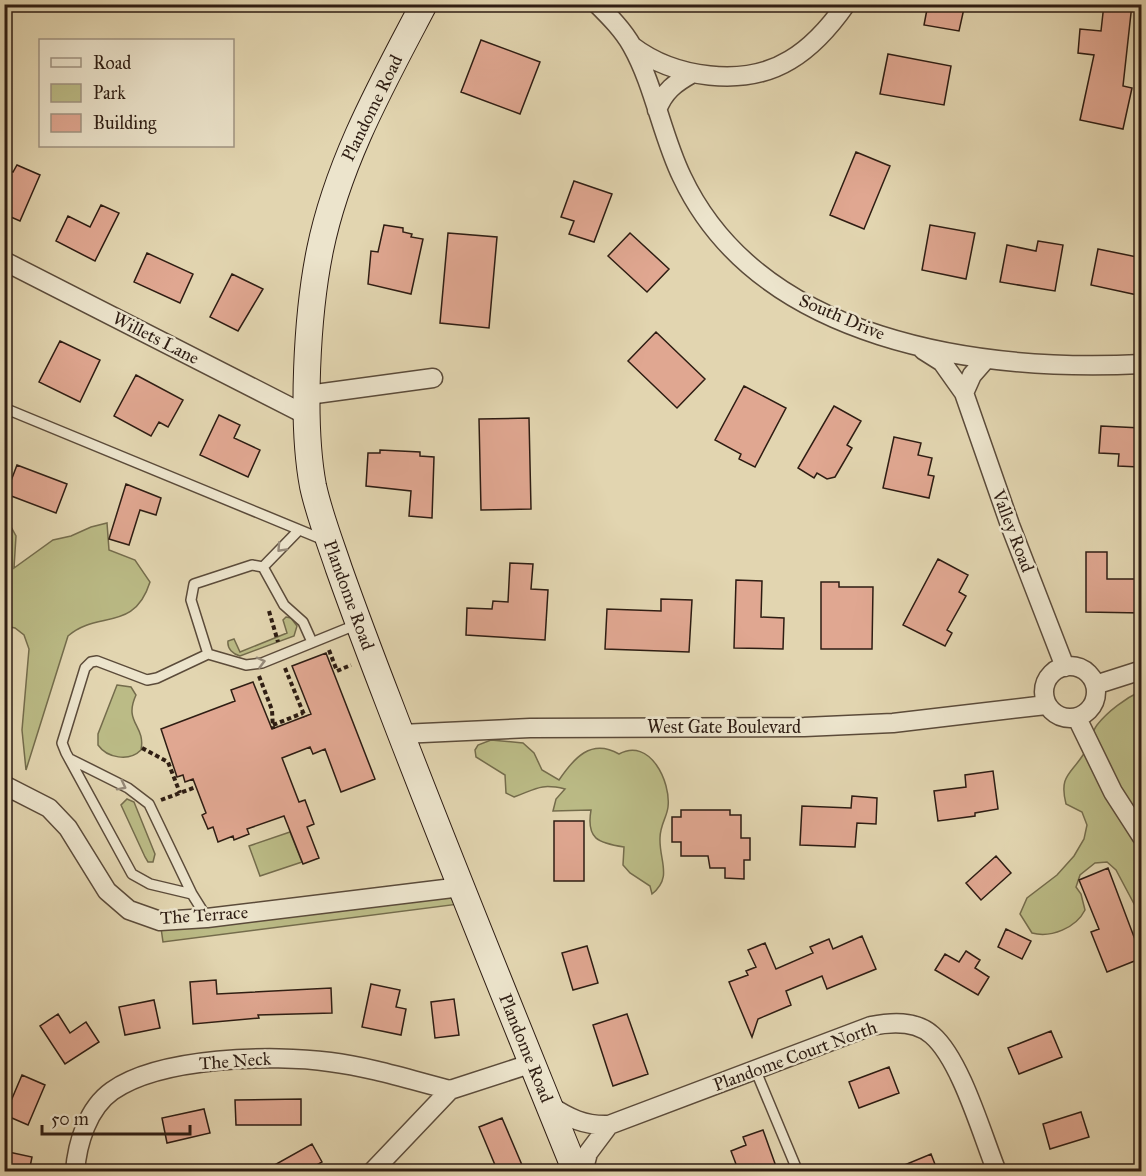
<svg xmlns="http://www.w3.org/2000/svg" width="1146" height="1176" viewBox="0 0 1146 1176" font-family="'IM FELL Great Primer',serif">
  <rect width="100%" height="100%" fill="#e2d5b0"/>
  <filter id="stains"><feTurbulence type="fractalNoise" baseFrequency=".00333" numOctaves="4"/><feColorMatrix values="0 0 0 0 .2 0 0 0 0 .09 0 0 0 0 .02 0 0 0 .5 -.17"/></filter>
  <radialGradient id="worn" r=".72"><stop offset=".6" stop-color="#630" stop-opacity="0"/><stop offset="1" stop-color="#630" stop-opacity=".3"/></radialGradient>
  <path fill="#bbbb86" stroke="#746c4c" stroke-width="1.5" d="M5 516 16 536 14 568 53 540 71 536 91 527 107 523 109 550 135 560 150 582C134 633 97 610 68 636L26 770 22 730 29 649 24 635 15 628 5 626Z
    M286 617 291 618 297 626 294 636 240 656C233 654 227 649 228 641L234 639 240 652 287 633 283 620Z
    M117 685 131 687 136 695C123 723 146 725 141 750 129 762 107 758 98 745V734Z
    M1141 691V917L1116 870 1107 862 1095 863 1080 875 1076 887 1081 894 1085 910C1076 928 1051 938 1032 933L1020 914 1027 898 1057 875 1074 856 1084 839 1087 825 1082 812 1066 804C1059 776 1070 775 1083 755 1089 746 1091 733 1097 725 1108 711 1126 698 1141 691Z
    M491 740 523 743 534 753 542 770 559 780C574 758 591 738 619 754 650 737 671 782 668 807 667 817 660 825 660 838 659 861 673 877 652 894L650 886 630 873 623 865 624 847C598 843 586 839 591 810L553 811 556 799 565 789C540 783 536 789 514 797L506 793 505 775 476 757 475 750 478 745Z
    M127 799 134 802 155 854 153 862H148L145 857 121 805Z
    M290 832 302 862 260 876 249 846Z
    M461 887 467 903 163 942 160 921Z"/>
  <path fill="#e0a791" stroke="#2e1d13" stroke-width="1.5" d="M928 4H965L959 31 924 25Z
    M1104 4H1132L1123 86 1132 88 1123 129 1080 120 1094 55 1078 53 1080 29 1101 31Z
    M481 40 540 62 520 114 461 92Z
    M888 54 951 66 944 105 880 94Z
    M856 152 890 166 864 229 830 215Z
    M17 165 40 175 20 221 4 214V168L13 172Z
    M574 181 612 194 594 242 569 234 574 221 561 217Z
    M101 205 119 213 95 261 56 241 68 216 90 227Z
    M384 225 403 228V232L412 234 411 237 423 239 411 294 368 284 371 251 378 252Z
    M930 225 975 233 966 279 922 270Z
    M448 233 497 237 489 328 440 323Z
    M630 233 669 269 647 292 608 256Z
    M1038 241 1063 245 1055 291 1000 282 1007 245 1036 251Z
    M1098 249 1142 258V296L1091 285Z
    M147 253 193 274 180 303 134 282Z
    M232 274 263 289 238 331 210 317Z
    M656 332 705 379 677 408 628 361Z
    M60 341 100 360 80 402 39 382Z
    M136 375 183 400 168 427 159 422 151 436 114 416Z
    M744 386 786 408 755 467 739 459 741 454 715 440Z
    M834 406 861 421 847 445 852 448 835 477 827 479 817 473 814 478 798 468Z
    M219 415 240 425 234 438 260 450 248 477 200 455Z
    M529 418 531 509 481 510 479 419Z
    M1101 426 1141 428 1139 467 1118 466 1119 454 1099 453Z
    M894 437 921 443 918 455 932 458 928 475 934 476 929 498 883 488Z
    M380 450 420 452V456L434 457 432 518 409 516 411 491 366 486 368 453H380Z
    M17 465 67 484 56 513 6 494Z
    M126 484 161 498 156 515 140 510 129 545 109 539Z
    M1086 552H1107V579H1142V613L1086 612Z
    M938 559 968 575 959 592 966 596 947 630 952 633 945 646 903 625Z
    M510 563 533 564 531 589 548 590 545 640 466 635 467 608 492 609 493 601 508 602Z
    M736 580 762 581 761 617 784 618 783 649 734 648Z
    M821 582H839V587H873L872 649H821Z
    M661 599 692 600 689 652 605 649 607 609 661 611Z
    M326 653 375 779 341 792 325 749 313 754 310 747 282 758 299 802 305 800 314 824 307 827 319 858 303 864 284 816 247 829 249 834 234 840 233 836 218 842 213 827 208 829 202 815 206 813 193 779 185 782 183 775 177 777 161 729 235 701 231 690 253 682 272 729 311 714 292 666Z
    M993 771 998 809 975 813V816L938 821 934 791 966 787 965 775Z
    M852 796 877 798 876 824 857 823 855 847 800 845 802 806 851 808Z
    M681 810H730V815H741V838H750V860H744V879L725 878V868H710L708 856H681V842H672V817H681Z
    M554 821H584V881H554Z
    M996 856 1011 873 981 900 966 883Z
    M1108 868 1142 958 1107 972 1091 932 1099 929 1079 880Z
    M1006 929 1031 941 1022 959 998 947Z
    M862 936 876 969 827 989 822 976 786 991 791 1005 758 1019 752 1037 729 982 748 975 746 971 756 967 748 950 765 943 776 969 813 953 810 947 829 939 833 949Z
    M587 946 598 983 573 990 562 953Z
    M966 951 980 960 975 968 989 977 978 995 935 970 945 954 959 962Z
    M216 980 217 994 331 988 332 1013 258 1015 259 1018 193 1024 190 982Z
    M371 984 400 990 396 1007 406 1009 401 1035 362 1027Z
    M454 999 459 1035 435 1038 431 1002Z
    M154 1000 160 1028 125 1035 119 1007Z
    M58 1014 70 1033 86 1022 99 1042 65 1064 40 1026Z
    M627 1014 648 1074 613 1086 593 1025Z
    M1051 1031 1062 1057 1019 1074 1008 1048Z
    M889 1067 899 1093 859 1108 849 1082Z
    M22 1075 45 1085 28 1125 5 1115Z
    M301 1099V1125H236L235 1100Z
    M204 1109 210 1133 167 1143 162 1118Z
    M1081 1112 1089 1137 1050 1149 1043 1124Z
    M502 1118 525 1172H498L479 1127Z
    M763 1130 778 1172H739L731 1151 746 1145 743 1137Z
    M312 1144 322 1162 305 1172H262Z
    M4 1151 32 1157 29 1172H4Z
    M931 1154 938 1172H890V1171Z"/>
  <g fill="none" stroke-linecap="round" stroke-linejoin="round">
    <defs>
      <path id="service" d="M4 408 324 540
        M263 567 299 530
        M208 654 246 665 262 663 358 624
        M70 759 128 788 149 804 192 894
        M207 918 192 894 150 884 132 874 66 753 62 743 85 668 91 662 97 661 147 680 157 678 208 654 191 600 194 584 252 565 263 567 284 605 303 622 312 642
        M755 1069 798 1172"/>
      <path id="minor" d="M597 4C610 17 623 30 632 46 654 85 662 136 682 177 760 342 979 372 1142 364
        M632 46C674 78 744 88 790 60 812 47 832 24 846 4
        M657 110C664 91 675 83 693 73
        M4 261 308 416
        M923 350 942 362 964 393 1010 525 1065 667
        M964 393 972 375 986 359
        M308 395 433 378
        M1044 692a26 26 0 1 1 52 0a26 26 0 1 1-52 0Z
        M1095 685 1142 670
        M1077 718 1113 792 1142 837
        M401 734 530 728 804 727 893 723 1046 705
        M4 785 49 808 68 828 107 891 129 910 160 921 207 918 461 887
        M549 1105C568 1118 585 1126 609 1125
        M75 1172C77 1143 88 1108 112 1091 160 1057 273 1054 330 1062 370 1067 411 1080 450 1090
        M372 1172 450 1090 533 1063
        M583 1172 588 1153 609 1125 871 1026C891 1022 915 1020 932 1035 961 1060 982 1135 997 1172"/>
      <path id="secondary" d="M424 4C382 84 338 162 320 250 307 314 301 422 313 486 319 514 330 542 339 569 355 614 372 659 389 703 449 860 513 1016 576 1172"/>
    </defs>
    <use href="#service" stroke="#5b4b3a" stroke-width="12"/>
    <use href="#minor" stroke="#5b4b3a" stroke-width="21"/>
    <use href="#secondary" stroke="#2e1d13" stroke-width="28"/>
    <path stroke="#2e1d13" stroke-width="4" stroke-dasharray="4.5 3" stroke-linecap="butt" d="M269 611 278 642
      M329 650 337 671 351 665
      M285 668 305 717
      M259 676 272 710 273 729
      M273 725 303 713
      M142 748 168 762 180 793
      M161 800 196 787"/>
    <use href="#service" stroke="#ece4cc" stroke-width="9"/>
    <use href="#minor" stroke="#ece4cc" stroke-width="18"/>
    <use href="#secondary" stroke="#ece4cc" stroke-width="26"/>
  </g>
  <defs><path id="oneway-chevron" d="M-2-3.5L2.5 0L-2 3.5" fill="none" stroke-width="1.6" stroke-linecap="round" stroke-linejoin="round" transform="scale(1.5)"/></defs>
  <g stroke="#968a79">
    <use href="#oneway-chevron" transform="translate(281 548) rotate(133)"/>
    <use href="#oneway-chevron" transform="translate(261 662) rotate(-15)"/>
    <use href="#oneway-chevron" transform="translate(122 786) rotate(27)"/>
  </g>
  <g text-anchor="middle" dominant-baseline="central" stroke-width="5" stroke-linejoin="round" paint-order="stroke">
    <g font-size="18" fill="#2e1d13" stroke="#ece4cc">
      <text transform="translate(372 108) rotate(-64)">Plandome Road</text>
      <text transform="translate(842 317) rotate(23)">South Drive</text>
      <text transform="translate(156 338) rotate(27)">Willets Lane</text>
      <text transform="translate(1013 531) rotate(69)">Valley Road</text>
      <text transform="translate(349 595) rotate(70)">Plandome Road</text>
      <text x="724" y="727">West Gate Boulevard</text>
      <text transform="translate(204 915) rotate(-4)">The Terrace</text>
      <text transform="translate(526 1048) rotate(68)">Plandome Road</text>
      <text transform="translate(795 1056) rotate(-20)">Plandome Court North</text>
      <text transform="translate(235 1061) rotate(-4)">The Neck</text>
    </g>
  </g>
  <rect width="1146" height="1176" fill="none" stroke="#e2d5b0" stroke-width="24"/>
  <rect x="6" y="6" width="1134" height="1164" fill="none" stroke="#2e1d13" stroke-width="3"/>
  <rect x="12" y="12" width="1122" height="1152" fill="none" stroke="#2e1d13" stroke-width="1.5"/>
  <rect x="39" y="39" width="195" height="108" fill="#ece4cc" stroke="#a09482" stroke-width="1.5"/>
  <rect x="51" y="58" width="30" height="9" fill="#ece4cc" stroke="#a09482" stroke-width="1.5"/>
  <text x="93" y="69" font-size="18" fill="#2e1d13">Road</text>
  <rect x="51" y="84" width="30" height="18" fill="#bbbb86" stroke="#a09482" stroke-width="1.5"/>
  <text x="93" y="99" font-size="18" fill="#2e1d13">Park</text>
  <rect x="51" y="114" width="30" height="18" fill="#e0a791" stroke="#a09482" stroke-width="1.5"/>
  <text x="93" y="129" font-size="18" fill="#2e1d13">Building</text>
  <path d="M42 1125v9h148v-9" fill="none" stroke="#2e1d13" stroke-width="3"/>
  <text x="51" y="1125" font-size="18" fill="#2e1d13" stroke="#ece4cc" stroke-width="4.5" paint-order="stroke">50 m</text>
  <rect width="100%" height="100%" filter="url(#stains)"/>
  <rect width="100%" height="100%" fill="url(#worn)"/>
</svg>
